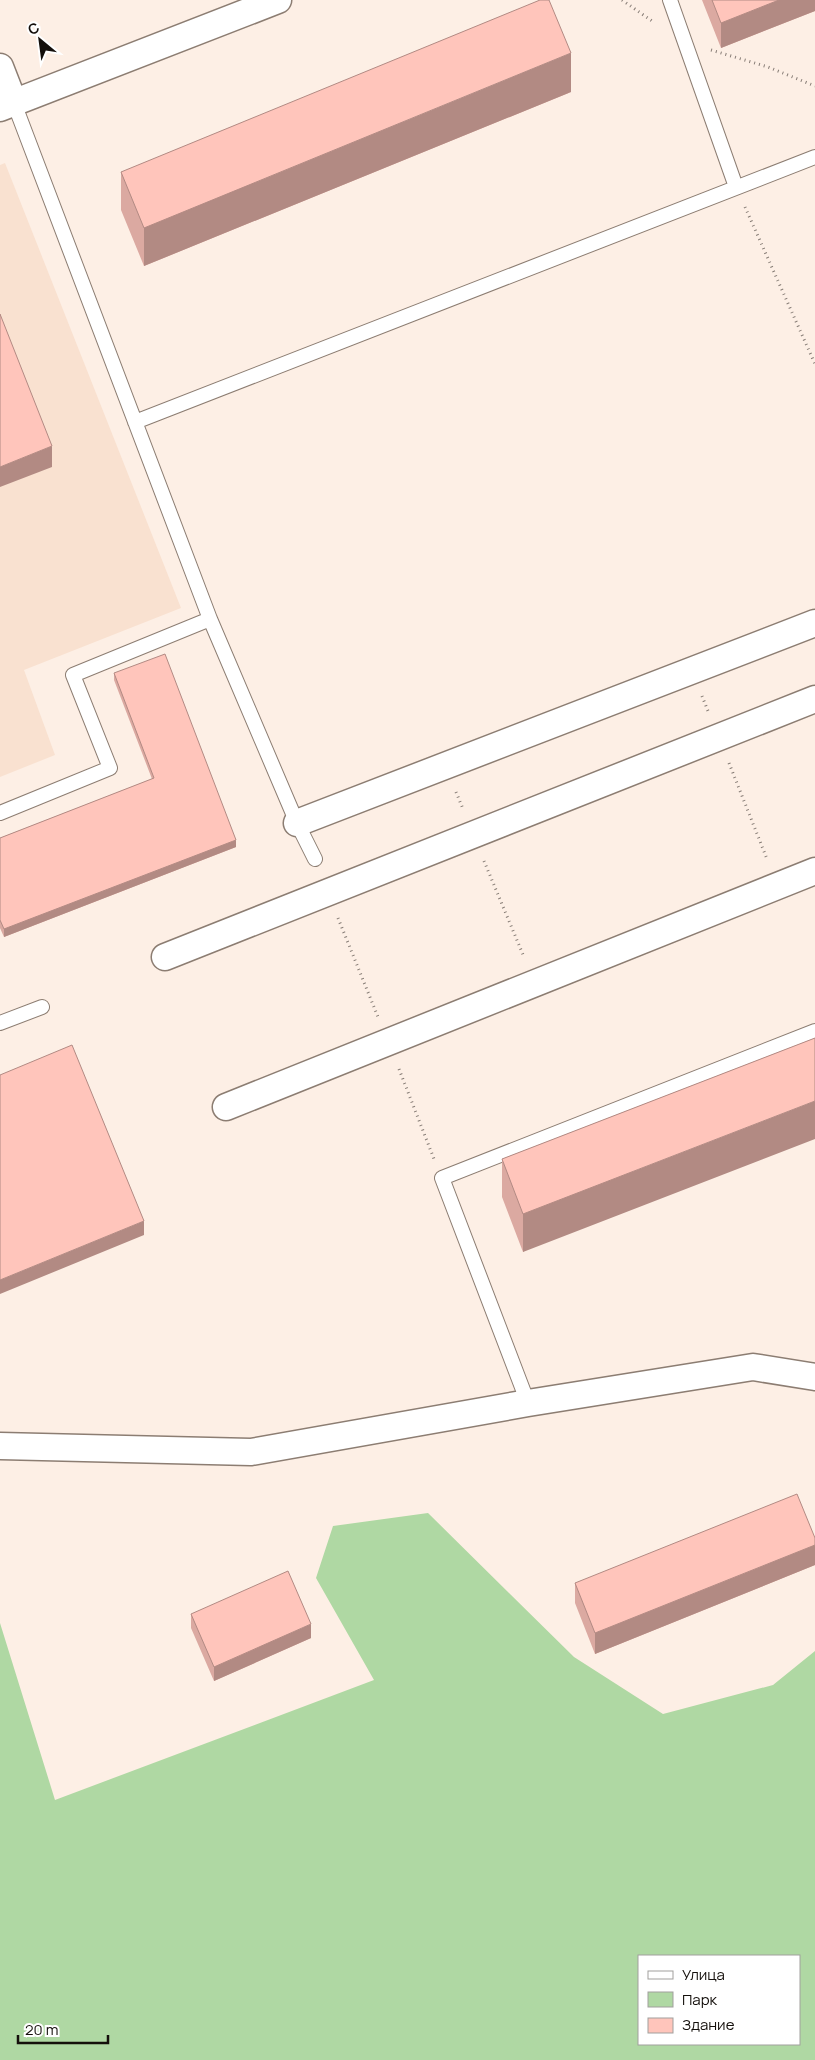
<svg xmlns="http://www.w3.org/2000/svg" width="815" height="2060" viewBox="0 0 815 2060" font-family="Manrope,sans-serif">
  <rect width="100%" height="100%" fill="#fdefe5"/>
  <path fill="#f9e1d0" d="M5 163 181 608 24 670 55 755 0 777V165Z"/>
  <path fill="#afd8a3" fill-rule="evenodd" d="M428 1513 574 1657 663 1714 773 1685 815 1651V2060H0V1623L55 1800 374 1680 316 1578 333 1526ZM639 1956H799V2044H639Z"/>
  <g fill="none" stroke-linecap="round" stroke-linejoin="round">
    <defs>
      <path id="lane" d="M670 0 736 187
        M14 103 210 619 297 823 315 859
        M135 422 815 157
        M0 813 110 768 73 675 210 619
        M0 1023 42 1007
        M528 1403 442 1178 815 1031"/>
      <path id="street" d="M0 67 14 103
        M0 108 278 0
        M297 823 815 623
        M165 957 815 699
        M226 1107 815 871
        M0 1446 251 1452 528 1403 753 1367 815 1377"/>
    </defs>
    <use href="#lane" stroke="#8c7d72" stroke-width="16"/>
    <use href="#street" stroke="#8c7d72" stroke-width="29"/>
    <path stroke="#877d76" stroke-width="3" stroke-dasharray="1 4" stroke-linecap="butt" d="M622 0 652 21
      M711 50 768 67 815 86
      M745 207 815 364
      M702 696 708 711
      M729 763 767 859
      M456 792 463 809
      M484 861 524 957
      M338 918 378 1017
      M399 1069 434 1159"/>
    <use href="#lane" stroke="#fff" stroke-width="14"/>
    <use href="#street" stroke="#fff" stroke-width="26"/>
  </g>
  <path fill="#dba9a1" d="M702 0H815V11L721 48Z
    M571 92 144 266 121 210V172Z
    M114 673 236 847 4 937 0 928V838L152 779 114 680Z
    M815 1038 523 1252 502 1197V1159Z
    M815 1538V1565L595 1654 575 1603V1583Z
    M191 1614 311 1638 214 1681 191 1628Z"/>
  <path fill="#b28a83" d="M779 0H815V11L721 48V23Z
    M571 53V92L144 266V228Z
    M52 446V467L0 487V467Z
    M236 840V847L4 937V929Z
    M815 1101V1139L523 1252V1214Z
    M144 1221V1235L0 1294V1280Z
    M815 1545V1565L595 1654V1633Z
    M311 1624V1638L214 1681V1667Z"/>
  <path fill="#ffc5bb" stroke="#b28a83" d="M540 0H549L571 53 144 228 121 172Z
    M712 0H779L721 23Z
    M0 314 52 446 0 467Z
    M165 654 236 840 4 929 0 920V838L154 778 114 673Z
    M815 1038V1101L523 1214 502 1159Z
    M72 1045 144 1221 0 1280V1075Z
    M797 1494 815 1538V1545L595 1633 575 1583Z
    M288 1571 311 1624 214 1667 191 1614Z"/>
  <rect x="638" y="1955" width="162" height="90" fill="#ffffff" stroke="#a19f9d"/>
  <rect x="648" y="1971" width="25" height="8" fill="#ffffff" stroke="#a19f9d"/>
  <text x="682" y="1980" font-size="15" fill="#140f0b">Улица</text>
  <rect x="648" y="1992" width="25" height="15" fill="#afd8a3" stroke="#a19f9d"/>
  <text x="682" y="2005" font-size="15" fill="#140f0b">Парк</text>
  <rect x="648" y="2018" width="25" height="15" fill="#ffc5bb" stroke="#a19f9d"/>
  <text x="682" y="2030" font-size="15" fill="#140f0b">Здание</text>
  <g transform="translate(40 40) rotate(331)" stroke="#ffffff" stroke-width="4" paint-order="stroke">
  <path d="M0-4L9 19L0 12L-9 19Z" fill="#140f0b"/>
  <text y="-8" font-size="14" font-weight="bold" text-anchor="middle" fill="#140f0b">С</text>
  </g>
  <path d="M18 2035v8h90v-8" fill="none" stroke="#140f0b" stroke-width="2.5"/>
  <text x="25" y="2035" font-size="15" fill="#140f0b" stroke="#ffffff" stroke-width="4" paint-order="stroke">20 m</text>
</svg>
